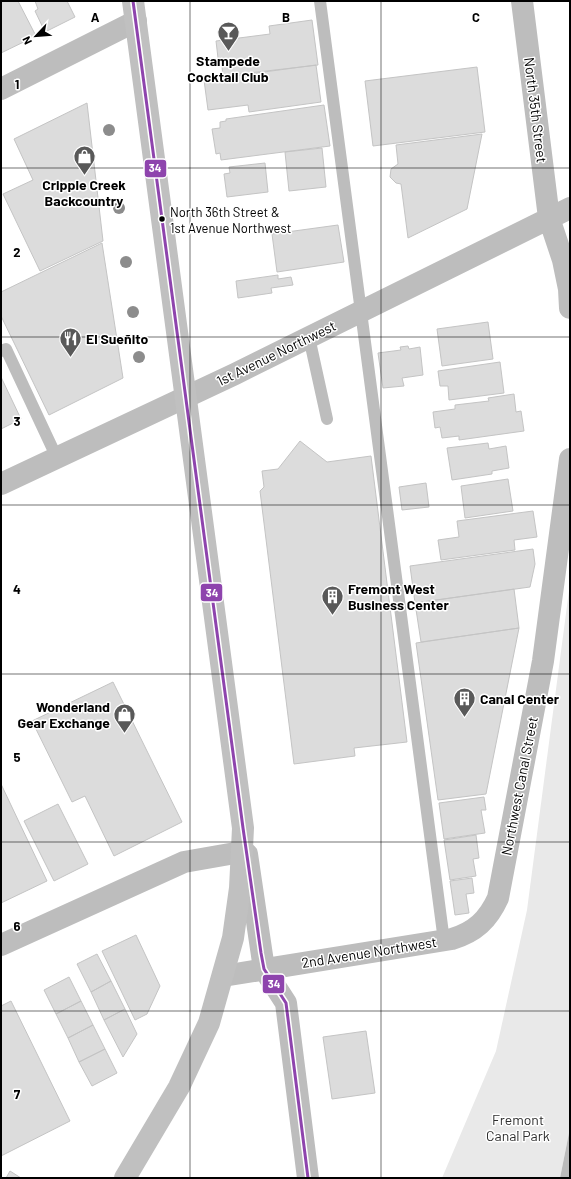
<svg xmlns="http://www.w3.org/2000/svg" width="571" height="1179" viewBox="0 0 571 1179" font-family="Barlow,sans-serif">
  <rect width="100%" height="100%" fill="#fff"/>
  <path fill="#e9e9e9" d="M570 583V1128L560 1178H442L496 1051 527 910Z"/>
  <path fill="#bbb" d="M570 1128V1178H560Z"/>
  <path fill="#dcdcdc" stroke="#c4c4c4" d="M1 1H18L36 36 1 53Z
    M35 1H67L75 17 45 32 35 11 38 9Z
    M312 20 318 65 223 76 221 58H218L216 41 270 34 269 26Z
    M316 65 321 102 249 112 248 105 208 110 204 80Z
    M477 67 485 132 373 146 365 81Z
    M87 103 103 241 40 271 3 194 33 180 14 139Z
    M324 105 330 146 221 160 220 153 216 154 212 129 220 128V122L226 121V119Z
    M482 134 467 209 408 238 401 184 396 183 390 177 391 169 398 164 396 145Z
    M322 148 326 187 289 191 285 152Z
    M265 163 268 192 227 197 224 174 230 173 229 167Z
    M338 225 344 262 277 272 272 234Z
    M102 243 123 378 49 415 1 316V292Z
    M278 275V279L291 277 293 285 271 288 272 293 238 298 236 281Z
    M488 322 493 359 442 366 437 329Z
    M408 346 409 349 420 347 423 375 402 378 404 386 383 388 378 353 401 350 400 347Z
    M500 362 504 393 449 400 448 386H440L438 371Z
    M1 377 21 419 1 429Z
    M514 394 516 412 521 411 524 431 459 440V436L442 438 440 427 435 428 433 412 455 409V405L489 401 488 398Z
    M300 441 327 462 371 456 407 742 354 748 355 756 294 764 260 491 264 487 262 471 278 469Z
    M488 443 489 449 506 446 509 468 492 471V474L452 480 447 448Z
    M508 479 513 511 465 518 461 486Z
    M426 483 429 507 402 510 399 487Z
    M533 511 537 537 514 540 515 550 441 560 438 540 459 537 457 521Z
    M533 549 535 564 530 587 415 603 410 566Z
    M514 589 519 628 421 642 415 603Z
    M519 628 486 794 438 800 416 643Z
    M113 682 182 822 114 856 85 796 72 802 32 721Z
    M1 784 47 881 1 903Z
    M484 797 486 810H481L485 833 444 839 439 803Z
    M58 804 88 864 54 881 24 821Z
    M476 835 479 858 473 859 476 876 450 880 444 840Z
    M472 878 474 893 466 894 469 913 455 915 450 881Z
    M136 935 160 986 147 1014 135 1020 102 951Z
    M97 954 111 981 91 992 77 964Z
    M69 977 81 1001 56 1014 44 990Z
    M111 981 125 1009 104 1020 91 992Z
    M11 1001 70 1121 1 1156V1006Z
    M81 1001 93 1025 68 1038 56 1014Z
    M125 1009 137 1034 123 1057 104 1020Z
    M93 1025 105 1049 79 1062 68 1038Z
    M366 1031 375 1093 332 1099 323 1037Z
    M105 1049 117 1073 92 1086 79 1062Z
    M10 1171 21 1178H6Z"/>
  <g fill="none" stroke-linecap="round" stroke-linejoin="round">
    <path stroke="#bdbdbd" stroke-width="12" d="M320 1 444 941
      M309 337 327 419
      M1 351 6 349 57 458"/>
    <path stroke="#bdbdbd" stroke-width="22" d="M522 1 549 218 563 260 569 289 570 308
      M1 89 136 21
      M1 484 235 374 570 208
      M247 854 264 969 286 1003 308 1178
      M1 945 184 862 241 852
      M223 976 452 939C475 932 488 920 498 898L543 661 570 459"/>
    <path stroke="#c0c0c0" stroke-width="22" d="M125 1178 179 1087 209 1023 233 938 240 888 243 828 133 1"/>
    <defs>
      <path id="bus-1" d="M133 1 243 828 261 953 264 969 286 1003 308 1178"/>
    </defs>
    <use href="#bus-1" stroke="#fff" stroke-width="6"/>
    <use href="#bus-1" stroke="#8e44ad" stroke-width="3"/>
  </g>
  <g fill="#8c8c8c">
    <circle cx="109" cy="130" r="6"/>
    <circle cx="119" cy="208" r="6"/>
    <circle cx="126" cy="262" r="6"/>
    <circle cx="133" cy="312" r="6"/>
    <circle cx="139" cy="357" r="6"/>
  </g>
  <path fill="none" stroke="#000" stroke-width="1" stroke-opacity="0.55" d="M190 1V1178M381 1V1178M1 168H570M1 337H570M1 505H570M1 674H570M1 842H570M1 1011H570"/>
  <defs>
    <symbol id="bar-pin" viewBox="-11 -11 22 30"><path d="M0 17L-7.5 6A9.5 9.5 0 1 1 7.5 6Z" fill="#595959" stroke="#fff"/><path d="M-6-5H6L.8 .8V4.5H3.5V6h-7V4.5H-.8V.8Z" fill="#fff"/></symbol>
    <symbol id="shop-pin" viewBox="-11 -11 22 30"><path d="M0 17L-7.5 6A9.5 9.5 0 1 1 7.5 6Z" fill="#595959" stroke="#fff"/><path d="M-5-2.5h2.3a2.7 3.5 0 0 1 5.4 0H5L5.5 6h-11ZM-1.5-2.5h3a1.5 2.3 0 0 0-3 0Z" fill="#fff"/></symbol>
    <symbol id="restaurant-pin" viewBox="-11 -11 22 30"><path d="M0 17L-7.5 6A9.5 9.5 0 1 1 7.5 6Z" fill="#595959" stroke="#fff"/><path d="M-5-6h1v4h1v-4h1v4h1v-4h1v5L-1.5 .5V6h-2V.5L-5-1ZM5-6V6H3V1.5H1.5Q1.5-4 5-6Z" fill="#fff"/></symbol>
    <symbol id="building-pin" viewBox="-11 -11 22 30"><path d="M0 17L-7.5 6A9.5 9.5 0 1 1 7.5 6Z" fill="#595959" stroke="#fff"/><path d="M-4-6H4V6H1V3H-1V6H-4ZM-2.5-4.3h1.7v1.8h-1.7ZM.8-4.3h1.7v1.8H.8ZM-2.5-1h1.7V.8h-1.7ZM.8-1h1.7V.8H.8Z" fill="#fff"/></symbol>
  </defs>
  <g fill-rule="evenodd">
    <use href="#bar-pin" x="216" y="20" width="25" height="34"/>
    <use href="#shop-pin" x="72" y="144" width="25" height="34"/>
    <use href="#restaurant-pin" x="58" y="326" width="25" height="34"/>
    <use href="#building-pin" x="320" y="584" width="25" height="34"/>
    <use href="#building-pin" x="452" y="686" width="25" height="34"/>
    <use href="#shop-pin" x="112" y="702" width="25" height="34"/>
  </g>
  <circle fill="#000" stroke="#fff" stroke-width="1.5" cx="162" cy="219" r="3.5"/>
  <g text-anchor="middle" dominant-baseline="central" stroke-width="3" stroke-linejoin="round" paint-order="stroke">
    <g font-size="13" fill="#000" stroke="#fff" text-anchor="start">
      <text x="170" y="212">North 36th Street &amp;<tspan x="170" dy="16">1st Avenue Northwest</tspan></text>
    </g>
    <g font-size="14" font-weight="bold" fill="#000" stroke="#fff" text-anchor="start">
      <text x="228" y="60" text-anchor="middle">Stampede<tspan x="228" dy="16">Cocktail Club</tspan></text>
      <text x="84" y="184" text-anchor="middle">Cripple Creek<tspan x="84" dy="16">Backcountry</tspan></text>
      <text x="86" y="338">El Sueñito</text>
      <text x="348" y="588">Fremont West<tspan x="348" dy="16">Business Center</tspan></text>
      <text x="480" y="698">Canal Center</text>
      <text x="110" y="706" text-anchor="end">Wonderland<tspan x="110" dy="16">Gear Exchange</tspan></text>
    </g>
    <g font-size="14" fill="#000" stroke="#fff">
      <text transform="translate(536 110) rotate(83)">North 35th Street</text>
      <text transform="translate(276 353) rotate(-26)">1st Avenue Northwest</text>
      <text transform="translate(519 786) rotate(-79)">Northwest Canal Street</text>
      <text transform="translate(369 952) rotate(-9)">2nd Avenue Northwest</text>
    </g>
    <g font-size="14" fill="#2e2e2e" stroke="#fff">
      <text x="518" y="1119">Fremont<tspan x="518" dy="16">Canal Park</tspan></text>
    </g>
  </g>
  <g font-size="13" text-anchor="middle" font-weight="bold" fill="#000" stroke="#fff" stroke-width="3" stroke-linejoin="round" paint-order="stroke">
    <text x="95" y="22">A</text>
    <text x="286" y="22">B</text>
    <text x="476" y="22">C</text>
    <text x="17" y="89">1</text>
    <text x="17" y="257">2</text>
    <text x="17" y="426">3</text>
    <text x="17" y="594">4</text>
    <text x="17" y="762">5</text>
    <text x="17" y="931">6</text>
    <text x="17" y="1099">7</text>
  </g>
  <g stroke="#fff" stroke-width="1.5">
    <rect x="144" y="159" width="23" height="19" rx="4" fill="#8e44ad"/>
    <rect x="200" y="583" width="23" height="19" rx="4" fill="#8e44ad"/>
    <rect x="262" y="974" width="23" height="20" rx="4" fill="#8e44ad"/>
  </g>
  <g font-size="11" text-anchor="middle" font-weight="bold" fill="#fff">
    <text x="155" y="172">34</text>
    <text x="212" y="597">34</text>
    <text x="274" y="988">34</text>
  </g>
  <rect width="571" height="1179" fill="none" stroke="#000000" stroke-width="4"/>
  <g transform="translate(36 36) rotate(244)" stroke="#ffffff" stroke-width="3" paint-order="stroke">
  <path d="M0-3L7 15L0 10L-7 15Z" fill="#000000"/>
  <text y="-6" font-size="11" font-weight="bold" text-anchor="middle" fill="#000000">N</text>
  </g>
</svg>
